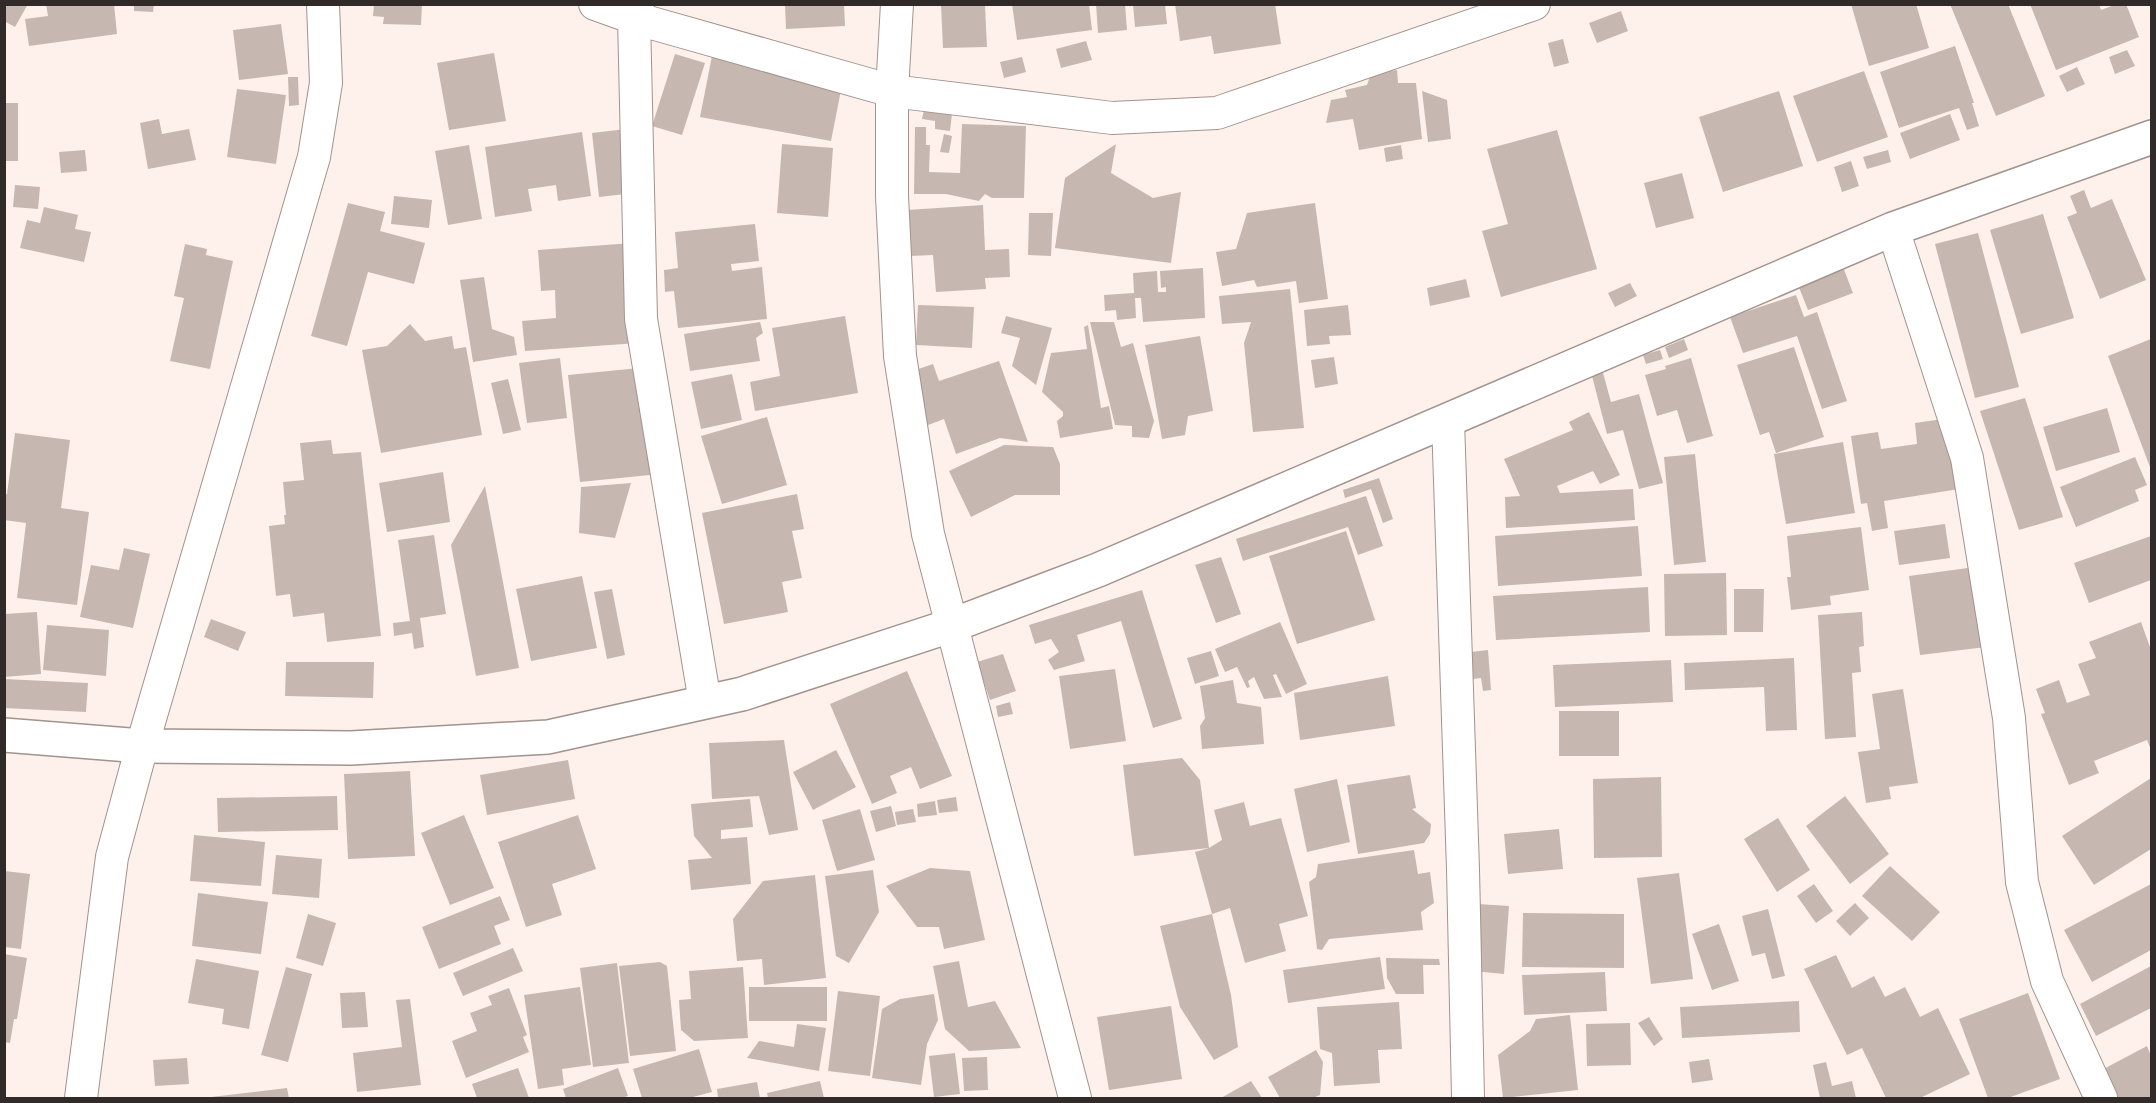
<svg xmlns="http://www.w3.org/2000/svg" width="2156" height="1103" viewBox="0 0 2156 1103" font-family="Jost,sans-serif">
  <rect width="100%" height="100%" fill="#fef1ec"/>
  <path fill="#c6b7b1" d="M4 4H28L15 27 4 21Z
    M46 4H114L117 34 29 46 25 19 48 16Z
    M134 4H154L153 12 134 11Z
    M374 4H422L421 25 383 24 384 17 373 16Z
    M785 4H844L845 26 786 29Z
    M1012 4H1089L1092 30 1017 40Z
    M1096 4H1125L1127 30 1098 33Z
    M1133 4H1165L1167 24 1135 27Z
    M1175 4H1275L1281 44 1214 54 1211 36 1180 41Z
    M1851 4H1916L1929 48 1869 66Z
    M1950 4H2008L2045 96 1996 116Z
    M2030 4H2099L2101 10 2117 4H2126L2139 37 2056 70Z
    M941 5H985L987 47 943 48Z
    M1621 11 1628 31 1597 43 1589 23Z
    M281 24 288 74 239 80 233 30Z
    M1563 39 1569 63 1554 67 1548 43Z
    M1086 41 1092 60 1061 68 1056 49Z
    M1955 46 1974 103H1972L1979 126 1967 130 1959 108 1899 128 1880 72Z
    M2127 50 2135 66 2115 74 2109 57Z
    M494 53 506 121 449 130 437 63Z
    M675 54 705 63 682 135 652 126Z
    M712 56 843 80 831 141 700 117Z
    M1022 57 1026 72 1004 78 1000 62Z
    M2077 67 2085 84 2067 92 2059 76Z
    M1397 70 1398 83H1416L1422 139 1359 150 1353 119 1326 123 1331 100 1347 97 1345 90 1367 85 1371 73Z
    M1864 71 1888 137 1817 162 1793 96Z
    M288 77H298L299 105 289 106Z
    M237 89 286 95 276 164 227 157Z
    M1422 91 1447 100 1451 139 1428 142Z
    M1779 91 1803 166 1723 192 1699 117Z
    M4 103H18V161H4Z
    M924 110 952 114 950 131 935 129V121L922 119Z
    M1950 114 1960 140 1910 159 1900 133Z
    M159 119 162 134 189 129 196 160 148 169 140 123Z
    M962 124 1026 126 1024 198H992L985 194 979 201 946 194H914L915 127H926V145H930L929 172 960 173Z
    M626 129 634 193 599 197 592 133Z
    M1557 130 1597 269 1501 297 1482 231 1508 224 1487 149Z
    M582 132 591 196 558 201 556 185 528 189 532 211 495 217 485 147Z
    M944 134 952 136 949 153 940 152Z
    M782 144 833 148 828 217 777 213Z
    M1116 144 1111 173 1153 198 1181 192 1171 263 1055 248 1065 178Z
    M469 145 482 219 448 225 435 151Z
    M1401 145 1403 159 1386 162 1384 148Z
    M85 150 87 171 61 173 59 152Z
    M1888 150 1891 162 1867 169 1863 157Z
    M1851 161 1859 186 1842 192 1834 167Z
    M1682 173 1694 218 1656 228 1644 183Z
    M15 185 40 187 38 209 13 207Z
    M2084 190 2091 208 2112 199 2146 280 2100 299 2067 217 2077 213 2070 196Z
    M394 196 432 200 429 228 391 224Z
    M348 203 385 212 380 231 425 243 414 284 368 272 347 346 311 336Z
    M1315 203 1328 299 1299 303 1296 281 1257 287 1254 280 1222 286 1216 252 1236 249 1247 213Z
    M983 205 985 250 1009 249 1010 277 985 278 986 289 936 292 933 255 910 256 907 210Z
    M44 207 78 215 75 229 91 232 84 262 20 248 27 220 40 223Z
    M1029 213H1053L1051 256 1028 255Z
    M2043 214 2074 318 2021 334 1990 230Z
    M755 224 759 261 731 264 732 271 762 267 767 319 678 328 674 291 665 292 664 270 678 268 675 232Z
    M1978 233 2019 387 1975 398 1935 244Z
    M632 243 638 343 525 351 522 321 556 318 555 290 541 291 538 250Z
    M185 244 207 249 206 255 233 261 210 369 170 361 184 298 174 296Z
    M1843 267 1853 293 1808 310 1798 285Z
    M1203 268 1205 318 1143 322 1141 298H1135L1136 318 1117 320 1116 310 1105 311 1104 295 1134 293 1133 273 1157 271 1158 292H1166V287L1161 288 1160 271Z
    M484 277 492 329 514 337 517 355 473 362 460 280Z
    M1466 279 1470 297 1430 306 1427 288Z
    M1630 283 1637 296 1615 307 1608 293Z
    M1290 289 1304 428 1253 432 1244 343 1251 322 1222 324 1219 296Z
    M1796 295 1804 317 1817 312 1847 401 1822 409 1797 336 1743 353 1730 317Z
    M918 305 974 307 972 348 916 345Z
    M1348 305 1351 335 1329 336 1330 344 1307 346 1304 310Z
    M845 316 858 393 755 411 750 382 780 376 772 328Z
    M1006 316 1052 328 1036 385 1012 366 1020 338 1001 333Z
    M760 322 763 333 756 338 760 361 690 371 684 334Z
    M1090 322H1114L1121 347 1133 343 1154 421 1149 438 1132 437V426L1115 425Z
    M410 324 425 341 452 336 454 349 466 347 482 435 381 453 362 350 387 346Z
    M1088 325 1101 408 1109 406 1113 429 1060 438 1057 421 1063 416V412L1042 392 1051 353 1087 349 1084 327Z
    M1200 336 1213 411 1188 416 1185 435 1162 439 1145 345Z
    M1684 339 1688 350 1669 358 1665 347Z
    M2151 339V466L2150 467 2108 356Z
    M1794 347 1824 437 1776 453 1769 432 1760 435 1737 365Z
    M1660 350 1663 359 1646 364 1643 355Z
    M1334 357 1338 384 1315 388 1311 360Z
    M560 358 567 418 527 423 519 363Z
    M1691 358 1713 436 1687 443 1677 410 1657 416 1645 375 1666 369 1665 366Z
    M999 361 1028 442 1000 438 956 454 944 419 923 427 904 374 933 364 939 381Z
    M639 368 650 475 580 482 568 375Z
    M1603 373 1611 402 1639 394 1663 483 1639 489 1623 430 1607 434 1592 376Z
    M732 374 742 420 701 429 691 382Z
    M508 379 521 430 503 434 491 383Z
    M2025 398 2063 517 2019 530 1980 411Z
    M2107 408 2120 452 2056 471 2043 427Z
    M1589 412 1620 475 1600 484 1593 471 1557 486 1560 493 1633 489 1635 520 1506 528 1505 497 1520 496 1504 459 1573 430 1569 422Z
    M767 417 787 485 722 504 701 436Z
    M1950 418 1959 489 1884 501 1888 528 1872 531 1867 503 1861 504 1851 436 1878 432 1881 449 1917 444 1915 423Z
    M15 433 70 440 61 508 89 512 77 605 17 598 26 523 4 520V494H7Z
    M331 440 333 454 361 452 381 636 327 642 324 613 293 617 290 594 276 596 269 526 285 524 284 515H286L283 482 304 480 300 443Z
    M1843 442 1855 513 1786 524 1774 454Z
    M1004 445 1053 447 1060 464V495H1015L971 517 949 471Z
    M1695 454 1706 562 1674 565 1664 457Z
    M2135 457 2147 485 2135 490 2139 501 2076 527 2060 487Z
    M443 472 450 522 387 532 379 483Z
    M1379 478 1393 519 1383 523 1371 489 1345 498 1343 490Z
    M631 483 615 538 579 533 581 487Z
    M485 486 519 668 476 676 451 545Z
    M797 494 804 529 792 531 802 578 782 582 788 612 724 624 702 513Z
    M1366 496 1383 546 1358 555 1348 527 1243 561 1236 539Z
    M1945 524 1950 558 1899 565 1894 531Z
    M1638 526 1642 576 1498 586 1495 536Z
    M1861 527 1869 590 1830 596 1831 605 1791 610 1787 577H1791L1787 536Z
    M1346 531 1375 620 1297 644 1269 556Z
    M434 535 446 614 420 618 424 647 414 649 412 633 394 636 393 623 410 621 398 540Z
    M2151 536V580L2089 603 2074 563Z
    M124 548 150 554 133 628 80 617 91 565 119 570Z
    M1221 557 1241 614 1216 623 1195 565Z
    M1975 567 1986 647 1920 655 1909 576Z
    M1726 573 1727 635 1665 636 1664 574Z
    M582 576 597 648 531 661 516 589Z
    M1648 587 1650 632 1496 640 1493 596Z
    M612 589 625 655 607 659 594 592Z
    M1734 589H1764L1763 632H1734Z
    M1142 590 1182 719 1153 728 1121 621 1077 635 1085 661 1054 670 1048 660 1059 652 1051 639 1035 644 1029 625Z
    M37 612 41 674 4 677V614Z
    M1862 612 1864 646 1859 647 1861 672 1852 673 1856 737 1825 739 1818 615Z
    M211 619 246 632 238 651 204 637Z
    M1280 622 1307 684 1286 694 1276 674 1273 675 1282 697 1264 699 1254 677 1248 681 1250 687 1247 688 1237 667 1225 672 1215 649Z
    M2141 622 2151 650V750L2147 740 2094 761 2099 773 2069 785 2041 714 2045 713 2036 689 2059 680 2067 703 2090 695 2078 664 2096 658 2089 642Z
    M47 625 109 630 106 676 43 670Z
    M1488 650 1491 690 1483 691 1481 678 1465 680 1462 653Z
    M1211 651 1219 676 1195 684 1187 658Z
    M1003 654 1016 691 990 700 977 662Z
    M1794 658 1797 730 1766 731 1764 687 1685 690 1684 663Z
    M1671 660 1673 702 1555 707 1553 665Z
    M286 662H374L373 698 285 696Z
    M1115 669 1126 741 1070 749 1059 676Z
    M907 671 952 776 920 789 911 767 890 776 897 793 872 804 830 704Z
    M1388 676 1395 726 1300 740 1294 693Z
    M4 679 88 683 86 712 4 708Z
    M1233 680 1237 703 1261 707 1264 744 1202 749 1200 726 1205 718 1200 686Z
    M1903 689 1918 783 1889 787 1891 799 1866 803 1858 752 1880 749 1872 694Z
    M1010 702 1013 714 998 717 996 706Z
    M1559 711H1619V756H1559Z
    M784 740 798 830 769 835 759 796 712 799 709 743Z
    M836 750 856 787 813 810 793 772Z
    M1182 758 1200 780 1209 848 1222 840 1214 810 1244 802 1250 826 1281 818 1308 916 1279 924 1286 951 1245 963 1230 908 1212 914 1231 995 1238 1047 1214 1060 1180 1007 1160 926 1212 914 1195 852 1209 848 1134 856 1123 765Z
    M568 760 575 799 487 815 480 775Z
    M410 771 415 856 348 859 344 774Z
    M1410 775 1416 808 1412 809 1431 824 1430 834 1424 843 1358 854 1347 785Z
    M1661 777 1662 857 1594 858 1593 779Z
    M2151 778V849L2094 885 2062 836Z
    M1337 779 1350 842 1307 852 1294 789Z
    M337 796 338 830 218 832 217 798Z
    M1845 796 1889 854 1850 884 1806 826Z
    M956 797 958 811 939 813 937 800Z
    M750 799 753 827 721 830V839L747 837 751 884 691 890 688 860 712 858 694 836 691 804Z
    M935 801 937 815 918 817 917 804Z
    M891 806 896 826 876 832 870 811Z
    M860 809 875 860 837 871 822 820Z
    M913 809 916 822 897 825 895 812Z
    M464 815 494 888 450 905 421 833Z
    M578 815 596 869 552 884 562 915 526 927 498 842Z
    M1778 818 1810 870 1777 892 1744 839Z
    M1559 829 1563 869 1508 874 1504 834Z
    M194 835 265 842 261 886 190 881Z
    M1414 850 1418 874 1430 872 1434 903 1421 912 1423 930 1329 939 1322 950 1317 949 1309 882 1316 877 1318 864Z
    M276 855 322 859 319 898 272 894Z
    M1890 866 1940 912 1912 941 1862 896Z
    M930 868 970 871 985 940 944 949 939 927H917L886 886Z
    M873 870 879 912 849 963 836 956 825 876Z
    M5 871 30 874 21 949 5 947Z
    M1679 873 1693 979 1651 984 1637 878Z
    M815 875 826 978 764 985 762 959 737 961 733 919 763 881Z
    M1814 884 1833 911 1816 923 1797 896Z
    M2151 884V950L2092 982 2064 930Z
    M198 893 268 902 261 954 192 946Z
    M500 896 510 920 494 926 501 944 439 969 422 927Z
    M1855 903 1869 918 1850 936 1836 921Z
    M1478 904 1509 906 1504 974 1473 971Z
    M1768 909 1785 976 1772 979 1765 953 1752 956 1742 916Z
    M1523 913 1624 914V968L1522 967Z
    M308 914 336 923 323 966 296 958Z
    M1719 924 1739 981 1712 990 1692 934Z
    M513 948 523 971 463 996 453 973Z
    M4 954 27 958 17 1019H14L10 1043 4 1042Z
    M1836 955 1852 988 1874 976 1885 997 1905 987 1920 1017 1938 1008 1970 1074 1920 1098H1886L1862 1048 1847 1055 1804 969Z
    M1380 957 1385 989 1288 1003 1283 970Z
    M1386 958 1439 959 1440 965H1423L1424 994H1396L1387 978Z
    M196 959 259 971 249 1029 222 1024 224 1009 188 1003Z
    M959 961 968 1007 995 1001 1021 1048 969 1051 945 1029 933 966Z
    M660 962 667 966 676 1051 630 1056 619 966Z
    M617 963 629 1063 593 1067 580 968Z
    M2151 966V1008L2096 1036 2080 1004Z
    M286 967 312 974 288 1062 261 1055Z
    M743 967 748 1038 694 1041 681 1030 679 1000 691 999 689 971Z
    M1605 972 1607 1011 1524 1015 1522 975Z
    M580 987 591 1065 562 1069 564 1085 538 1089 524 995Z
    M749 987H827V1021H749Z
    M509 988 527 1035 523 1037 529 1052 466 1078 452 1041 477 1031 470 1013 492 1005 488 996Z
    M838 991 880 996 870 1076 828 1071Z
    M365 992 368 1027 342 1028 340 993Z
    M2028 993 2060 1079 2008 1098H1988L1959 1019Z
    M934 994 938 1020 927 1044 921 1085 872 1078 882 1009 900 999Z
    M410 999 421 1085 357 1092 353 1053 402 1047 396 1000Z
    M1799 1001 1800 1032 1682 1038 1680 1007Z
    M1399 1002 1402 1049 1378 1050 1380 1083 1334 1086 1332 1053 1320 1049 1317 1007Z
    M1171 1006 1182 1079 1109 1090 1097 1017Z
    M1570 1015 1578 1090 1503 1098 1498 1055 1530 1031 1536 1019Z
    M1649 1017 1663 1039 1654 1046 1638 1023Z
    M1630 1023 1631 1065 1587 1066 1586 1024Z
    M797 1024 826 1028 819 1071 747 1058 759 1041 794 1047Z
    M2147 1046 2151 1056V1098H2109L2096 1073Z
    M699 1049 712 1092 689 1098H642L633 1069Z
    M1316 1050 1323 1062 1320 1095 1313 1098H1280L1268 1077Z
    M955 1053 960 1094 934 1097 929 1056Z
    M987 1057 988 1090 964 1091 962 1058Z
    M187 1058 189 1084 155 1086 153 1060Z
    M1709 1059 1713 1080 1692 1083 1689 1062Z
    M1826 1062 1832 1086 1852 1081 1856 1098H1820L1813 1065Z
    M518 1068 529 1098H477L472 1084Z
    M618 1068 628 1096 621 1098H566L563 1089Z
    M820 1081 824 1098H768L767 1093Z
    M1251 1081 1262 1098H1221Z
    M757 1082 760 1098H718L717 1089Z
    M287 1088 289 1098H211V1097Z"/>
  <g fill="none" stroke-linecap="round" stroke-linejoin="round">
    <defs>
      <path id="minor" d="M595 4 634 18 892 91 1112 118 1217 113 1534 4
        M638 4 634 18 641 319 705 702
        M897 4 892 91V196L900 356 928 534 1075 1098
        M1893 229 1967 458 2009 718 2022 882 2047 981 2101 1098
        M1448 421 1463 869 1468 1098
        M81 1098 112 857 142 746 314 157 326 83 323 4"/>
      <path id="tertiary" d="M4 735 142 746 351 748 548 737 742 694 953 625 1098 570 1893 229 2152 137"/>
    </defs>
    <use href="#minor" stroke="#a1938d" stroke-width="34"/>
    <use href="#tertiary" stroke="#a1938d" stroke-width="36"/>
    <use href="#minor" stroke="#fff" stroke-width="32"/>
    <use href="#tertiary" stroke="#fff" stroke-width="33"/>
  </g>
  <rect width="2156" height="1103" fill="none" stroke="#302a28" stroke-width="12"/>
</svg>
